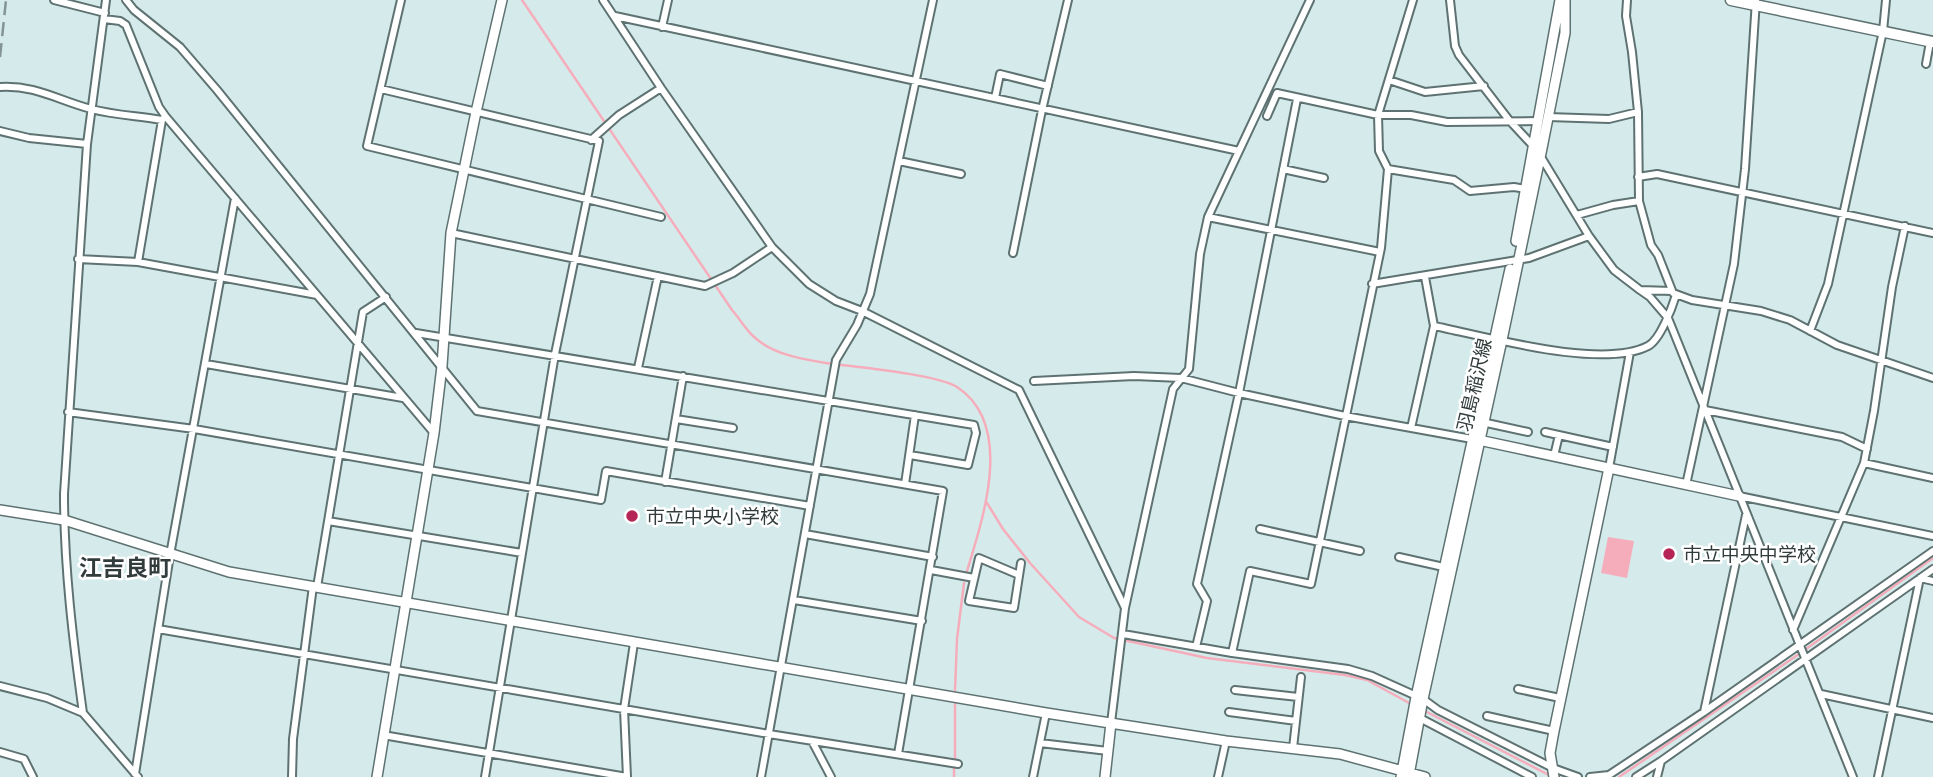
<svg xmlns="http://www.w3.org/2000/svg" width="1933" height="777" viewBox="0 0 1933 777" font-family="'PT Sans Narrow','Noto Sans JP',sans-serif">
  <rect width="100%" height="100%" fill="#d5ebeb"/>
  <path fill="#f6adbb" d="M1608 537 1634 541 1627 578 1601 573Z"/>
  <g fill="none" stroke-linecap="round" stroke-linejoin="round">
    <path stroke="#f6adbb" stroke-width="2.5" d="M522 0 732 310C739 318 745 328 752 335 771 354 801 359 826 363 854 367 936 374 957 387 1015 425 983 518 967 571
      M987 503 1003 529 1030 563 1079 617 1114 638 1207 658 1345 675 1367 680 1411 704
      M955 690 957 639 964 583
      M1423 710 1551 776
      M955 761V704
      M954 777V769
      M1619 777 1799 654 1933 558"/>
    <defs>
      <path id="street" d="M54 0 105 13
        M126 0 134 10 180 47 217 90 477 411 943 491 898 754
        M401 0 367 146 661 217
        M603 0 661 88 772 247 809 284 836 301 862 311 1019 390 1125 608
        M1450 0 1455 46 1459 55 1509 120 1535 148
        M1627 0 1626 16 1632 52 1638 112 1639 201 1651 245 1658 255 1673 293 1692 300 1761 311 1790 320 1837 345 1933 378
        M615 16 1239 151
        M104 19 120 21 126 25 159 107 166 117 434 433
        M662 27 668 0
        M1926 64 1930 42
        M1389 80 1425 92 1484 86
        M0 87C36 85 57 100 91 109 114 115 139 116 162 120
        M381 89 599 141 555 354 485 777
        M995 98 1000 74 1048 86
        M1267 116 1277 93 1378 115H1411L1447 122 1539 121
        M1548 117 1609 119 1638 112
        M0 131 29 138 87 144
        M591 140 619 115 661 88
        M1541 157 1589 236 1614 270 1640 290 1672 291
        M899 161 961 174
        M1283 169 1324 178
        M1388 169 1454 180 1470 191 1514 187 1526 189
        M1638 177 1657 174 1933 233
        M1577 215 1613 205 1639 201
        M1208 217 1380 252
        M451 233 705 286 733 273 772 247
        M1013 253 1042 110 1068 0
        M78 259 138 262 317 295
        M138 262 162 120 165 117
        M1425 277 1434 326C1485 336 1601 370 1648 346 1660 340 1672 308 1676 295
        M1372 284 1529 258 1589 236
        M1640 290 1650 297 1668 318 1853 777
        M1810 331 1828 284 1883 31 1886 0
        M416 333 974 425 976 433 968 465 910 455
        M206 364 403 398
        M638 368 658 276
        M1034 381 1134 376 1181 378 1239 393 1345 416 1472 439
        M1705 410 1842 437 1867 449
        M68 412 194 429 601 500 606 471 810 506
        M676 419 733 428
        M1482 422 1528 432
        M1411 428 1434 326
        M1545 432 1613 447
        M1554 456 1559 435
        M1864 463 1933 478
        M1609 468 1630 352
        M665 482 683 376
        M905 484 915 415
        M1686 485 1734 264 1745 169 1756 0
        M1739 496 1933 536
        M328 521 522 553
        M1260 529 1360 551
        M805 534 933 557
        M1399 557 1448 568
        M931 570 974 578
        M1019 575 979 558 969 601 1014 608 1021 563
        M317 587 363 312 386 297
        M794 600 922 621
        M158 629 769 734 958 764
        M1793 630 1864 463 1874 411 1892 287 1905 226
        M1123 634 1232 653 1348 669 1372 676 1423 699 1438 710 1553 768 1578 777
        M1196 647 1207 601 1197 584 1239 393 1297 99
        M1232 653 1250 571 1311 584 1381 248 1388 169 1379 151 1378 115 1413 0
        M0 686 47 698 83 713 138 777
        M1518 689 1560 698
        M1235 690 1298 697
        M1821 694 1933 718
        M1229 712 1296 721
        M1704 712 1746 515
        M83 713C73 641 64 567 64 494L87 144 106 0
        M1416 716 1532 777
        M1487 716 1554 731
        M1111 723 1125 608 1173 389 1189 369 1200 254 1208 217 1310 0
        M383 735 627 777 624 709 634 643
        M812 741 831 777
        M1040 743 1108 751
        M1293 748 1301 677
        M0 752 24 759 33 777
        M135 774 170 555 235 198
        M292 777 293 739 313 586
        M761 777 836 360 857 325 870 294 933 0
        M1033 777 1046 713
        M1218 777 1226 741
        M1590 777 1609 775 1704 712 1933 551
        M1636 777 1661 761
        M1657 777 1661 761 1933 569
        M1878 777 1920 578 1933 581"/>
      <path id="secondary" d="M1516 241 1560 0
        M1474 439 1739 496
        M0 510 64 520 229 572 1046 713 1226 741 1340 754 1425 777
        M1409 775 1423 699 1502 340 1542 148 1565 33V0
        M377 777 434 433 442 366 451 233 476 112 502 0
        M1105 777 1111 723
        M1401 777 1416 697 1510 269
        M1554 777 1550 753 1554 731 1609 468"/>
      <path id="primary" d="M1731 0 1933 42"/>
    </defs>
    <use href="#street" stroke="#5f7272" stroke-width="10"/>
    <use href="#secondary" stroke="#5f7272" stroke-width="12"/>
    <use href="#primary" stroke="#5f7272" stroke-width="13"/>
    <use href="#street" stroke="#fff" stroke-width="6"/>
    <use href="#secondary" stroke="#fff" stroke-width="9"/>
    <use href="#primary" stroke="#fff" stroke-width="10"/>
    <path stroke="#849393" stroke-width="2.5" stroke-dasharray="14 7" stroke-linecap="butt" d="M0 57 6 0"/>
  </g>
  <g fill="#b52657" stroke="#fff" stroke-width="2.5">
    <circle cx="632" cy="516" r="7"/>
    <circle cx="1669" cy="554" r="7"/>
  </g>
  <g text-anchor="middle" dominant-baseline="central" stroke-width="5" stroke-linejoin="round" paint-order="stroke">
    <g font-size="19" fill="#333c3c" stroke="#fff">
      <text transform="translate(1474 385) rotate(-77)">羽島稲沢線</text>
    </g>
    <g font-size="19" fill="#333c3c" stroke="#fff" text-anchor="start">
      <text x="646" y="516">市立中央小学校</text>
      <text x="1683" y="554">市立中央中学校</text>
    </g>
    <g font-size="23" font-weight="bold" fill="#333c3c" stroke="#fff">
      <text x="125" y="567">江吉良町</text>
    </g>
  </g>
</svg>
